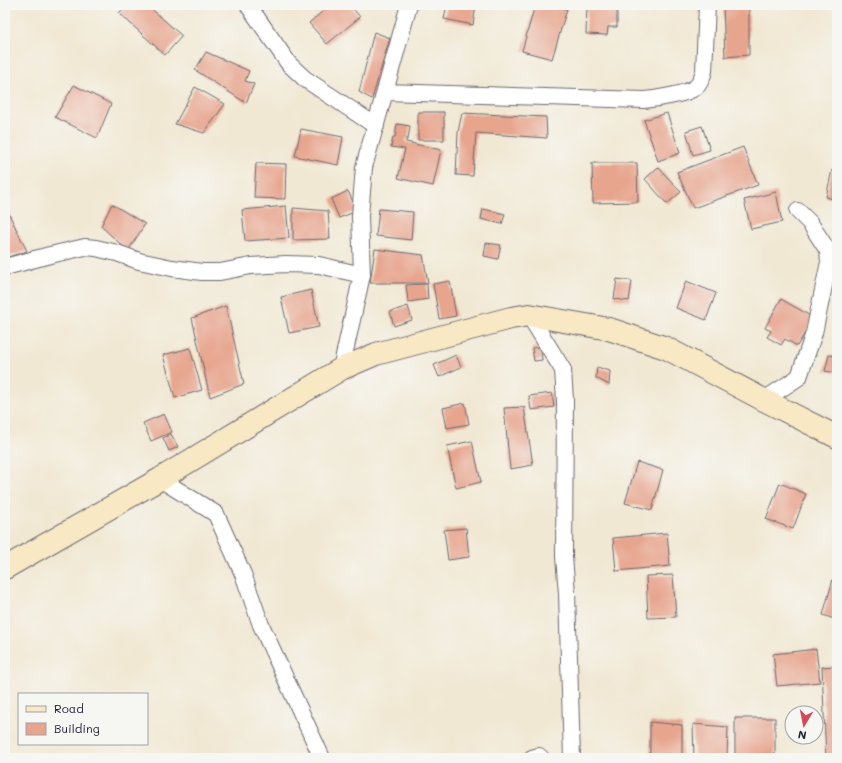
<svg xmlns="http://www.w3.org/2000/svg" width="842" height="763" viewBox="0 0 842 763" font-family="Mali,sans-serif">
  <rect width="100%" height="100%" fill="#f6f6f2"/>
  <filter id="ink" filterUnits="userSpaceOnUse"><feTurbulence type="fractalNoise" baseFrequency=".025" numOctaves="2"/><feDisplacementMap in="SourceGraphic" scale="8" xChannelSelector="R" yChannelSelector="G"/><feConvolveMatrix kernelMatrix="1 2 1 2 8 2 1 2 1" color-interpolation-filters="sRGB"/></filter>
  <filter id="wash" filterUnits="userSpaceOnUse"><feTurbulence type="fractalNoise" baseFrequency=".012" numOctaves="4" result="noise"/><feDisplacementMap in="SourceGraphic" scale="16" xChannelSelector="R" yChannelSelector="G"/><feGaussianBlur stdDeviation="0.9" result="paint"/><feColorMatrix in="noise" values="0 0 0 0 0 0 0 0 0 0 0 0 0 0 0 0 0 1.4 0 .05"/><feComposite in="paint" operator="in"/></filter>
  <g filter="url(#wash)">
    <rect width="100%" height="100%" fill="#f1e8d3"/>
    <g id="blocks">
      <path fill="#e7a58e" d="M127 5H147L182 36 165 55 119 13Z
        M308 5H322L315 11Z
        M330 5H350L360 17 327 44 309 23Z
        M447 5H476L473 25 444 19Z
        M535 5H553L567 9 552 59 522 51Z
        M587 5H617V27H608L607 35 586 34Z
        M723 5H749V55L725 57Z
        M374 32 390 38 372 99 359 92Z
        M206 52 249 71 245 81 254 84 246 103 195 70Z
        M74 85 111 104 97 138 55 117Z
        M195 87 225 104 204 133 175 124Z
        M418 112H444V140H418Z
        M462 113 546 117 547 138 476 133 473 176 456 175 458 132Z
        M667 113 680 153 658 161 644 120Z
        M397 124 410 126 408 139H406V142L441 150 433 186 398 178 405 149 391 147 393 137H395Z
        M702 126 710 150 693 155 686 131Z
        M301 129 343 137 338 165 295 156Z
        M743 147 758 185 693 208 677 172Z
        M256 163 286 164 285 199 254 198Z
        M592 163H637L638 202 593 203Z
        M658 167 681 192 667 204 645 179Z
        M832 170 837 172V200L826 197Z
        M348 191 357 211 339 218 331 199Z
        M776 192 782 222 751 229 744 200Z
        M112 204 145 224 128 251 101 226Z
        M5 206 27 251 5 258Z
        M286 206 289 238 245 241 242 210Z
        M293 208 328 211 330 239 293 240Z
        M379 209 413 212 411 240 376 236Z
        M483 209 505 214 502 224 481 219Z
        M486 243 501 245 498 259 484 256Z
        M375 249 423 255 428 283H370Z
        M617 279 632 281 629 301 614 299Z
        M450 281 456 316 439 319 433 284Z
        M686 281 716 293 706 320 676 308Z
        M427 284 428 299 408 302 406 285Z
        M311 290 319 327 289 333 281 297Z
        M781 299 814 318 797 346 785 339 781 345 767 337 771 331 765 328Z
        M226 306 244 384 210 397 192 318Z
        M408 306 412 320 394 326 390 312Z
        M541 347 542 360 534 361 532 348Z
        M190 348 202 390 175 398 163 355Z
        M456 355 461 367 439 377 434 365Z
        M829 355 837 356V373L825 371Z
        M597 367 610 371 609 385 596 378Z
        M552 393 554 407 531 410 529 396Z
        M465 403 469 424 447 428 443 408Z
        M524 407 533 465 510 469 504 408Z
        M164 414 172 432 151 441 143 423Z
        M171 434 178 447 169 451 163 438Z
        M472 441 481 482 456 488 447 446Z
        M637 462 663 470 652 510 625 503Z
        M780 483 806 494 793 529 766 519Z
        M466 528 469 557 448 560 444 530Z
        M667 533 670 566 616 571 613 538Z
        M673 575 676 617 648 618 646 576Z
        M833 579 837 581V620L823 615Z
        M816 649 820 682 777 686 773 654Z
        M837 666V757L826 758 822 667Z
        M735 718H775V758H735Z
        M650 722 682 725V758H650Z
        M693 724 728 727 727 758H694Z"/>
    </g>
  </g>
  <g filter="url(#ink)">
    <use href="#blocks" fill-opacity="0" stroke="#6a6770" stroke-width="1"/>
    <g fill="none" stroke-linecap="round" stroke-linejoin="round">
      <defs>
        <path id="minor" d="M248 5 289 64 305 79 376 126
          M385 92 644 100C655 99 688 94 696 87 701 83 702 77 704 71L707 5
          M5 267 50 255 85 247 96 248 117 253 139 261 172 268 202 272H220L251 266 286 264 319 265 362 275
          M529 315 563 370 565 400 564 557 567 593 572 758
          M341 369 362 275 360 216 364 167 409 5
          M764 400 799 377 814 333 829 262 828 251 810 223 798 211
          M160 479 216 514 243 574 261 625 322 758
          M532 758 539 756 541 758"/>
        <path id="secondary" d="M5 568 160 479 341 369 376 354 511 318 529 315 609 329 666 348 764 400 837 437"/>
      </defs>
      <use href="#minor" stroke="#6a6770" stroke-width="18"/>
      <use href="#secondary" stroke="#6a6770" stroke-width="24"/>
      <use href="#minor" stroke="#fff" stroke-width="16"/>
      <use href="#secondary" stroke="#f8e8c3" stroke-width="22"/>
    </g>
  </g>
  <rect width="842" height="763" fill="none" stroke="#f6f6f2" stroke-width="20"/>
  <rect x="18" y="693" width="130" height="52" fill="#f6f6f2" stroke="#a1a1a9"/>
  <rect x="26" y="706" width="20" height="6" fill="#f8e8c3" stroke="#a1a1a9"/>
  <text x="54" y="713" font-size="12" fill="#22223b">Road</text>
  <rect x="26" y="723" width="20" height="12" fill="#e7a58e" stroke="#a1a1a9"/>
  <text x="54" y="733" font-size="12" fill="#22223b">Building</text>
  <g transform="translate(804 725) rotate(190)"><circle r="19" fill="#f6f6f2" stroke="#a1a1a9"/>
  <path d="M0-3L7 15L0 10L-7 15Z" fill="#d1495b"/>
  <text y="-6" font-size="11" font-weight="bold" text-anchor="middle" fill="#22223b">N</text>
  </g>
</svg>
